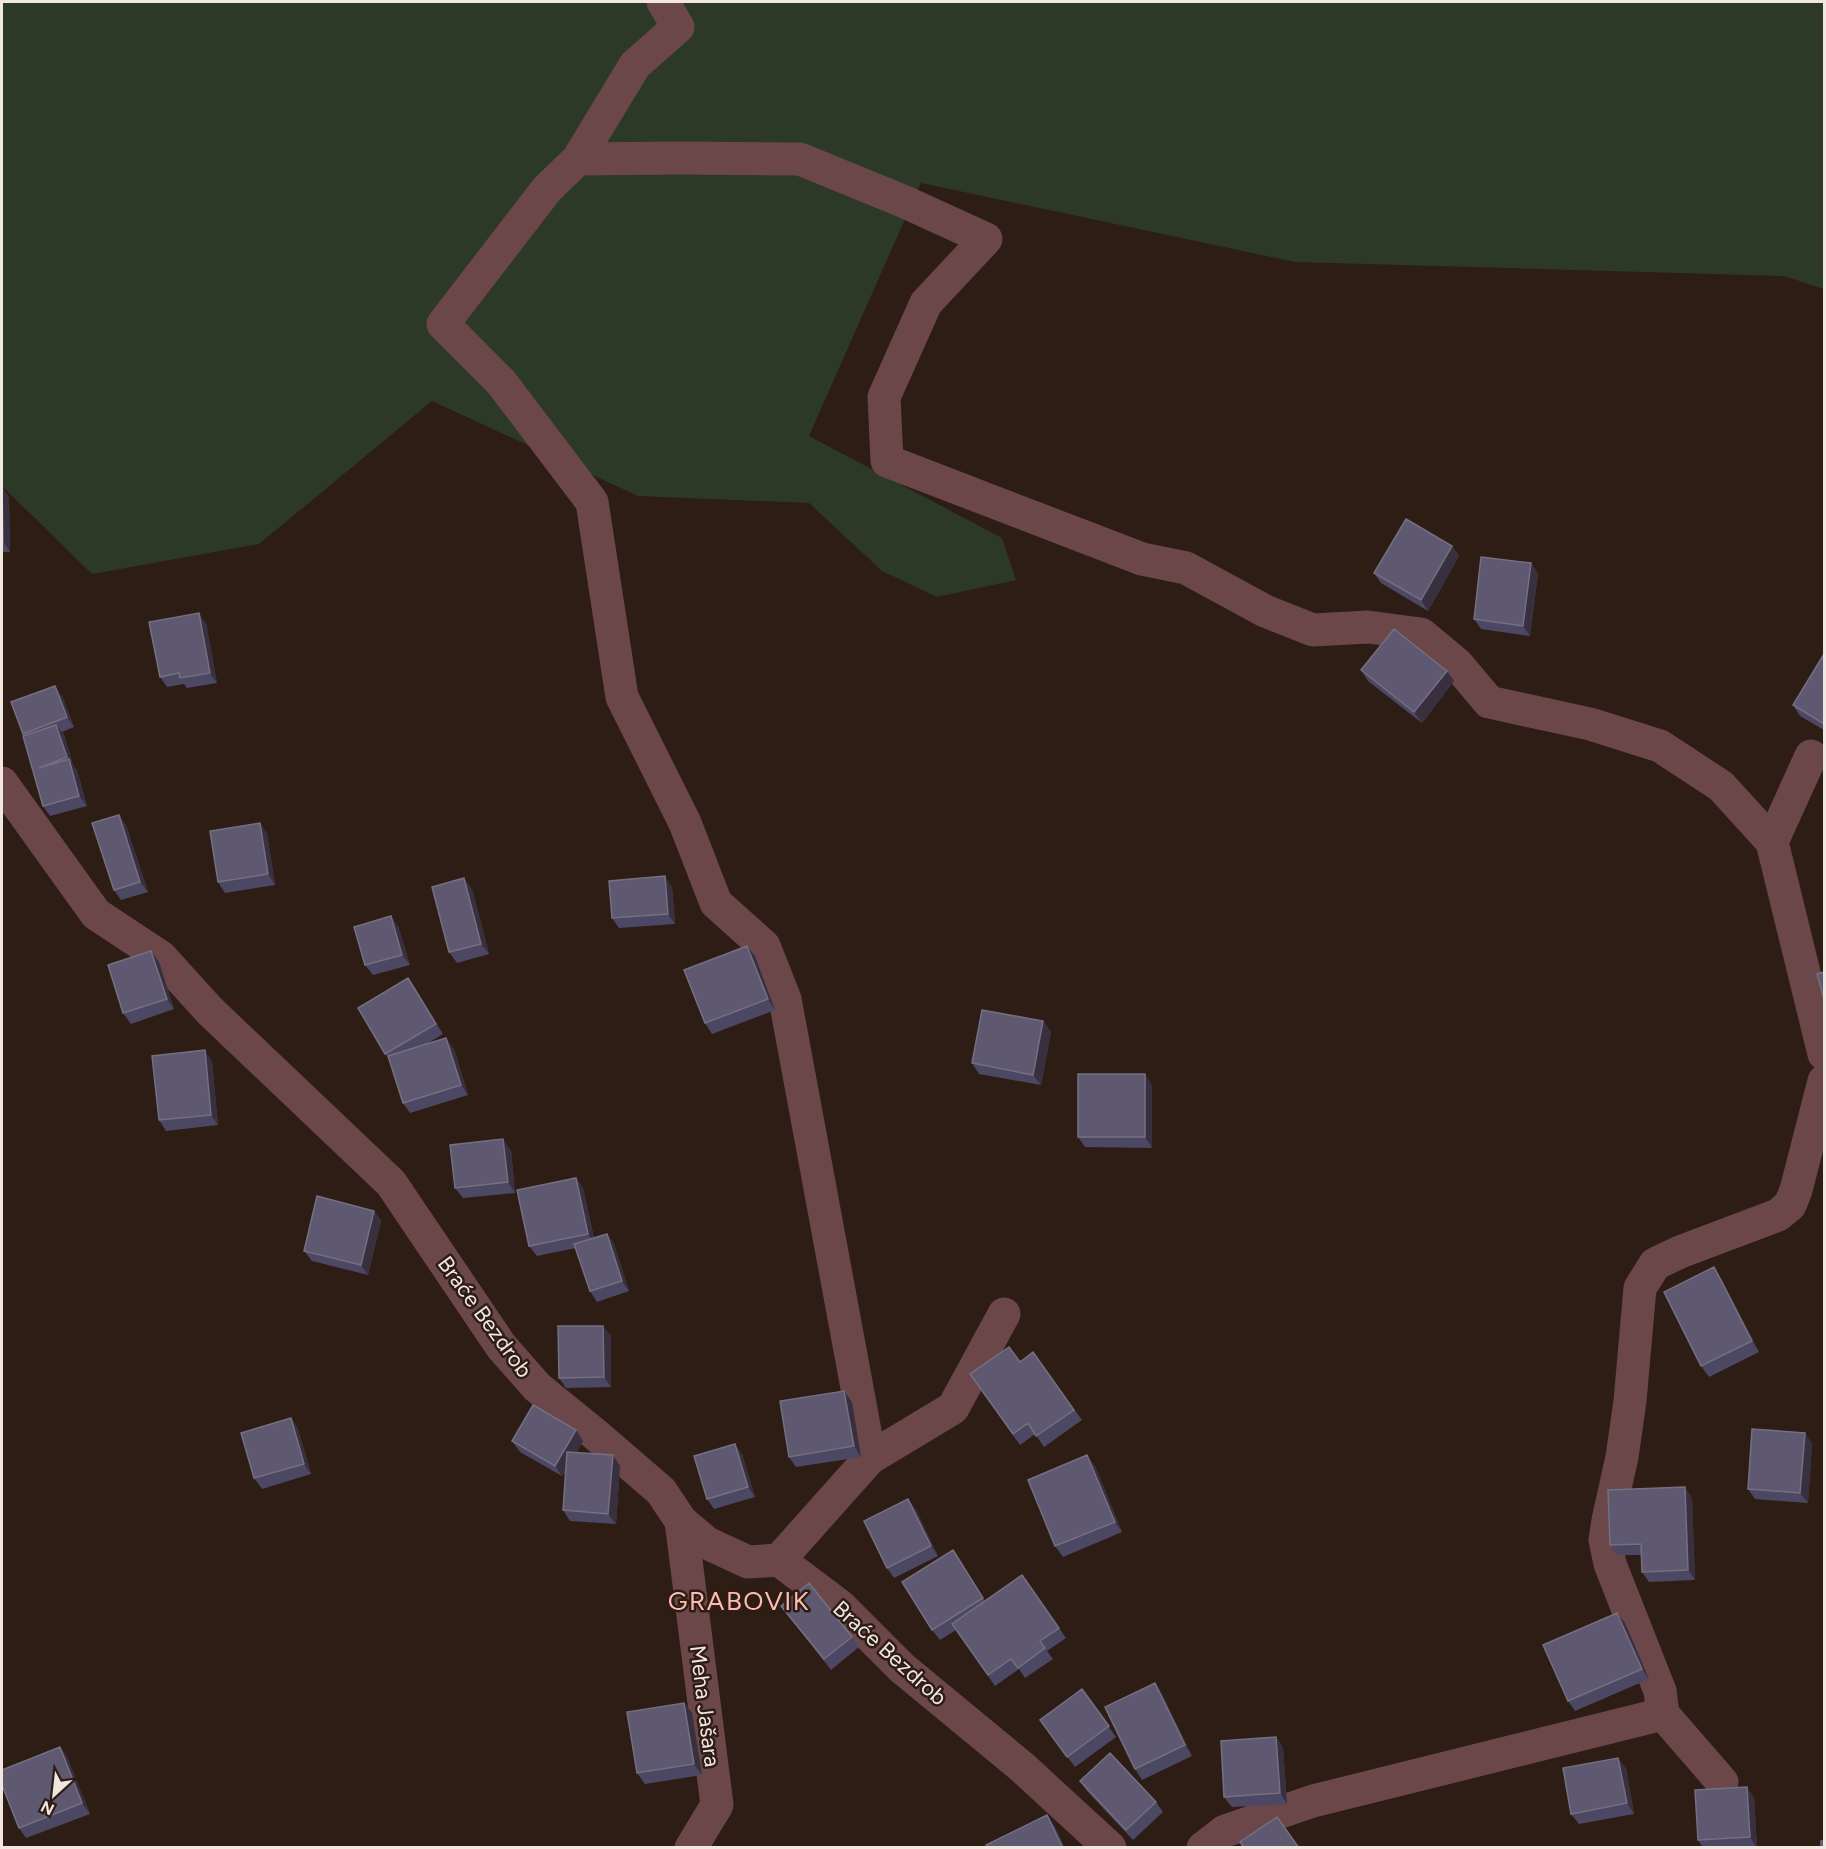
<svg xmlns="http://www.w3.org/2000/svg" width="1826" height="1849" viewBox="0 0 1826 1849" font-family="Figtree,sans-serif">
  <rect width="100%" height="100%" fill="#2d1d15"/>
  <path fill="#2c3927" d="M2 2H1824V289L1784 276 1295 262 921 183 809 436 1002 538 1016 580 937 597 882 571 809 503 638 496 432 401 259 544 92 574 2 486Z"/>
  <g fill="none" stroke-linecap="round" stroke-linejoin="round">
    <path stroke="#6b474a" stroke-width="33" d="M663 2 678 27 635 65 578 159 547 189 443 324 501 382 592 502 622 697 685 823 716 903 764 946 785 999 870 1458
      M578 159 679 158 800 159 905 202 986 239 926 303 884 397 887 461 1142 559 1186 568 1265 611 1313 630 1368 627 1421 634 1457 664 1489 702 1590 724 1660 746 1721 786 1772 842 1824 1054
      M2 783 96 914 161 957 210 1011 391 1183 501 1346 537 1387 596 1435 661 1491 681 1521 707 1543 748 1562 779 1560 840 1606 902 1668 1022 1767 1110 1848
      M1772 842 1811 756
      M681 1521 717 1805 691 1848
      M779 1560 870 1458 953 1408 1004 1314
      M1663 1714 1660 1691 1610 1564 1605 1540 1608 1520 1622 1457 1630 1401 1640 1288 1655 1264 1680 1252 1778 1215 1790 1205 1796 1190 1824 1081
      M1203 1848 1225 1831 1313 1801 1663 1714 1722 1782"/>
  </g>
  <path fill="#4c4863" d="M2 487 9 497 10 552H2Z
    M1452 546 1459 556 1428 611 1381 583 1374 573Z
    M1531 563 1538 574 1530 636 1481 629 1474 619Z
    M206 623 217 683 187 688 184 684 167 687 160 677Z
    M1824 654V730L1800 716 1793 705Z
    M1361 670 1447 671 1454 681 1422 723 1368 681Z
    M62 696 74 727 62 732 64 735 73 765 77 770 87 806 50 816 43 806 23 734Z
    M126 825 148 892 121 900 114 890Z
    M267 833 275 885 225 893 218 882Z
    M672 887 675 924 619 928 612 918Z
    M472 889 489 954 457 963 449 952Z
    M398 926 410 965 373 975 365 965Z
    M747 946 755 956 775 1010 712 1034 705 1023Z
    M151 951 159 962 174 1009 131 1024 123 1013Z
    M415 988 443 1034 425 1045 454 1049 468 1095 410 1113 403 1103 389 1058 385 1054Z
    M1043 1021 1051 1032 1041 1085 979 1074 972 1063Z
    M212 1061 218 1125 166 1131 159 1120Z
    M1152 1085V1148L1085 1147 1078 1137Z
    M511 1150 515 1193 463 1198 455 1188Z
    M576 1178 583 1188 594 1238 607 1234 614 1244 629 1291 597 1302 590 1291 576 1248 537 1256 529 1246Z
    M374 1211 381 1221 368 1275 312 1261 304 1251Z
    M1721 1278 1759 1352 1709 1377 1701 1366Z
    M611 1336V1387L566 1388 559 1378Z
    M1033 1352 1082 1420 1044 1447 1035 1434 1020 1445 970 1374 1020 1362Z
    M852 1402 861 1457 796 1467 789 1457Z
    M291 1418 298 1429 311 1474 262 1489 254 1478Z
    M512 1441H583L576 1453 620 1466 616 1524 570 1521 563 1510 566 1471 562 1476 520 1452Z
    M1812 1443 1808 1503 1755 1499 1748 1489Z
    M742 1454 755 1497 714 1509 707 1499Z
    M1095 1466 1122 1532 1063 1557 1055 1546Z
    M1692 1498 1695 1580 1649 1582 1642 1572 1641 1555H1617L1610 1545Z
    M908 1499 916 1510 938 1556 894 1578 887 1568Z
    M953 1550 985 1601 1022 1575 1066 1638 1047 1651 1053 1659 1025 1678 1019 1669 995 1686 956 1630 940 1640 932 1630Z
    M781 1606 852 1637 859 1647 831 1670Z
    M1617 1613 1625 1623 1649 1679 1575 1711 1568 1701Z
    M1082 1689 1116 1737 1075 1767 1040 1720Z
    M1162 1694 1192 1756 1142 1780 1135 1769Z
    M684 1703 692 1713 702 1775 645 1784 637 1773Z
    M1276 1737 1283 1748 1287 1804 1232 1807 1224 1797Z
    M60 1747 67 1757 90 1814 26 1838 19 1828Z
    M1626 1768 1634 1814 1579 1824 1571 1814Z
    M1080 1781 1156 1802 1163 1812 1133 1840 1087 1791Z
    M1754 1797 1757 1848H1703L1698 1840Z"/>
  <path fill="#38303e" d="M2 487 9 497 10 552 3 541Z
    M1452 546 1459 556 1428 611 1421 600Z
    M1531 563 1538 574 1530 636 1523 626Z
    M199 613 206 623 217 683 210 673Z
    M1447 671 1454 681 1422 723 1414 712Z
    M55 686 62 696 74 727 67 717Z
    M56 725 64 735 73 765 77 770 87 806 79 796 70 762 67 757Z
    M119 815 126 825 148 892 140 882Z
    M260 823 267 833 275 885 268 874Z
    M665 876 672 887 675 924 668 914Z
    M464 878 472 889 489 954 481 944Z
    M391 916 398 926 410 965 402 955Z
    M747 946 755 956 775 1010 768 999Z
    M151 951 159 962 174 1009 167 999Z
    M408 978 415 988 443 1034 436 1024Z
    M1043 1021 1051 1032 1041 1085 1033 1075Z
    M446 1038 454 1049 468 1095 461 1085Z
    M205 1050 212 1061 218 1125 211 1115Z
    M1145 1074 1152 1085V1148L1145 1137Z
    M503 1139 511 1150 515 1193 508 1182Z
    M576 1178 583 1188 595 1244 588 1234Z
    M374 1211 381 1221 368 1275 361 1265Z
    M607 1234 614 1244 629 1291 622 1281Z
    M1714 1267 1721 1278 1759 1352 1752 1341Z
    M603 1326 611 1336V1387L604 1377Z
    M844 1391 852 1402 861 1457 854 1446Z
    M291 1418 298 1429 311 1474 304 1464Z
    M576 1430 583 1441 562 1476 555 1466Z
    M1805 1433 1812 1443 1808 1503 1800 1493Z
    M735 1444 742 1454 755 1497 748 1487Z
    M613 1455 620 1466 616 1524 608 1514Z
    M1087 1455 1095 1466 1122 1532 1115 1522Z
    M1685 1487 1692 1498 1695 1580 1688 1570Z
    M908 1499 916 1510 938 1556 931 1546Z
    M1617 1613 1625 1623 1649 1679 1642 1669Z
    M1155 1683 1162 1694 1192 1756 1185 1745Z
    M684 1703 692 1713 702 1775 694 1764Z
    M1276 1737 1283 1748 1287 1804 1280 1793Z
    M60 1747 67 1757 90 1814 82 1803Z
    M1618 1758 1626 1768 1634 1814 1627 1803Z
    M1747 1787 1754 1797 1757 1848 1750 1837Z
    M1047 1815 1055 1826 1065 1848H1063Z"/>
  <path fill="#5e5971" stroke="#756f82" stroke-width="1.5" d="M2 489 3 541H2Z
    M1406 519 1452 546 1421 600 1374 573Z
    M1481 557 1531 563 1523 626 1474 619Z
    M199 613 210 673 180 678 179 673 160 677 149 622Z
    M1394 629 1447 671 1414 712 1361 670Z
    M1824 654V724L1793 705Z
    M55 686 67 717 23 734 11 702Z
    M56 725 67 757 39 768 69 759 79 796 43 806 23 736Z
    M119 815 140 882 114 890 92 823Z
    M260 823 268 874 218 882 210 831Z
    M665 876 668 914 612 918 609 881Z
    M464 878 481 944 449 952 432 887Z
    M391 916 402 955 365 965 354 927Z
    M747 946 768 999 705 1023 684 970Z
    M151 951 167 999 123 1013 108 965Z
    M1824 972V999L1817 974Z
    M408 978 436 1024 385 1054 358 1008Z
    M982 1010 1043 1021 1033 1075 972 1063Z
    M446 1038 461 1085 403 1103 388 1056Z
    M205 1050 211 1115 159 1120 152 1056Z
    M1078 1074H1145V1137H1078Z
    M503 1139 508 1182 455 1188 450 1145Z
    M576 1178 588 1234 529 1246 517 1190Z
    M317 1196 374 1211 361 1265 304 1251Z
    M607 1234 622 1281 590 1291 574 1244Z
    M1714 1267 1752 1341 1701 1366 1664 1292Z
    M558 1326H603L604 1377 559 1378Z
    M1009 1347 1020 1362 1033 1352 1074 1410 1036 1436 1028 1423 1013 1434 970 1374Z
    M844 1391 854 1446 789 1457 780 1401Z
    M533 1405 576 1430 555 1466 512 1441Z
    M291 1418 304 1464 254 1478 241 1433Z
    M1752 1429 1805 1433 1800 1493 1748 1489Z
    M735 1444 748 1487 707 1499 694 1456Z
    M567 1452 613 1455 608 1514 563 1510Z
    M1087 1455 1115 1522 1055 1546 1028 1480Z
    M1685 1487 1688 1570 1642 1572 1641 1544 1610 1545 1608 1490Z
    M908 1499 931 1546 887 1568 864 1521Z
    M953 1550 983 1598 932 1630 902 1582Z
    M1022 1575 1059 1628 1040 1641 1045 1648 1018 1668 1011 1659 988 1675 952 1624Z
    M809 1583 852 1637 824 1659 781 1606Z
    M1617 1613 1642 1669 1568 1701 1543 1645Z
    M1155 1683 1185 1745 1135 1769 1105 1707Z
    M1082 1689 1109 1726 1067 1757 1040 1720Z
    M684 1703 694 1764 637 1773 627 1712Z
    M1276 1737 1280 1793 1224 1797 1221 1741Z
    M60 1747 82 1803 19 1828 2 1785V1770Z
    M1110 1753 1156 1802 1126 1830 1080 1781Z
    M1618 1758 1627 1803 1571 1814 1563 1768Z
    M1747 1787 1750 1837 1698 1840 1695 1790Z
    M1047 1815 1063 1848H988L986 1845Z
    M1277 1817 1299 1848H1244L1240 1842Z
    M1821 1841H1824V1848H1821Z"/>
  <g text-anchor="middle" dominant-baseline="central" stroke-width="5" stroke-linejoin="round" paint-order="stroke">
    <g font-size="22" fill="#f1e6e0" stroke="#2d1d15">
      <text transform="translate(485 1317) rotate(54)">Braće Bezdrob</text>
      <text transform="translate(890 1653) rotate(42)">Braće Bezdrob</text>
      <text transform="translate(705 1706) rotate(83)">Meha Jašara</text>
    </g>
    <g font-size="26" letter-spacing="1.5" fill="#ffbbb2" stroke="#2d1d15">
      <text x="739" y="1601">GRABOVIK</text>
    </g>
  </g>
  <rect width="1826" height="1849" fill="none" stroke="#f1e6e0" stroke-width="6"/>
  <g transform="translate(54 1795) rotate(207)" stroke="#2d1d15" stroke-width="4.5" paint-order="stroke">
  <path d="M0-4.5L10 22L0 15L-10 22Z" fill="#f1e6e0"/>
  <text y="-9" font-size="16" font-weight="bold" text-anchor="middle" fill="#f1e6e0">N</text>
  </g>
</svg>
